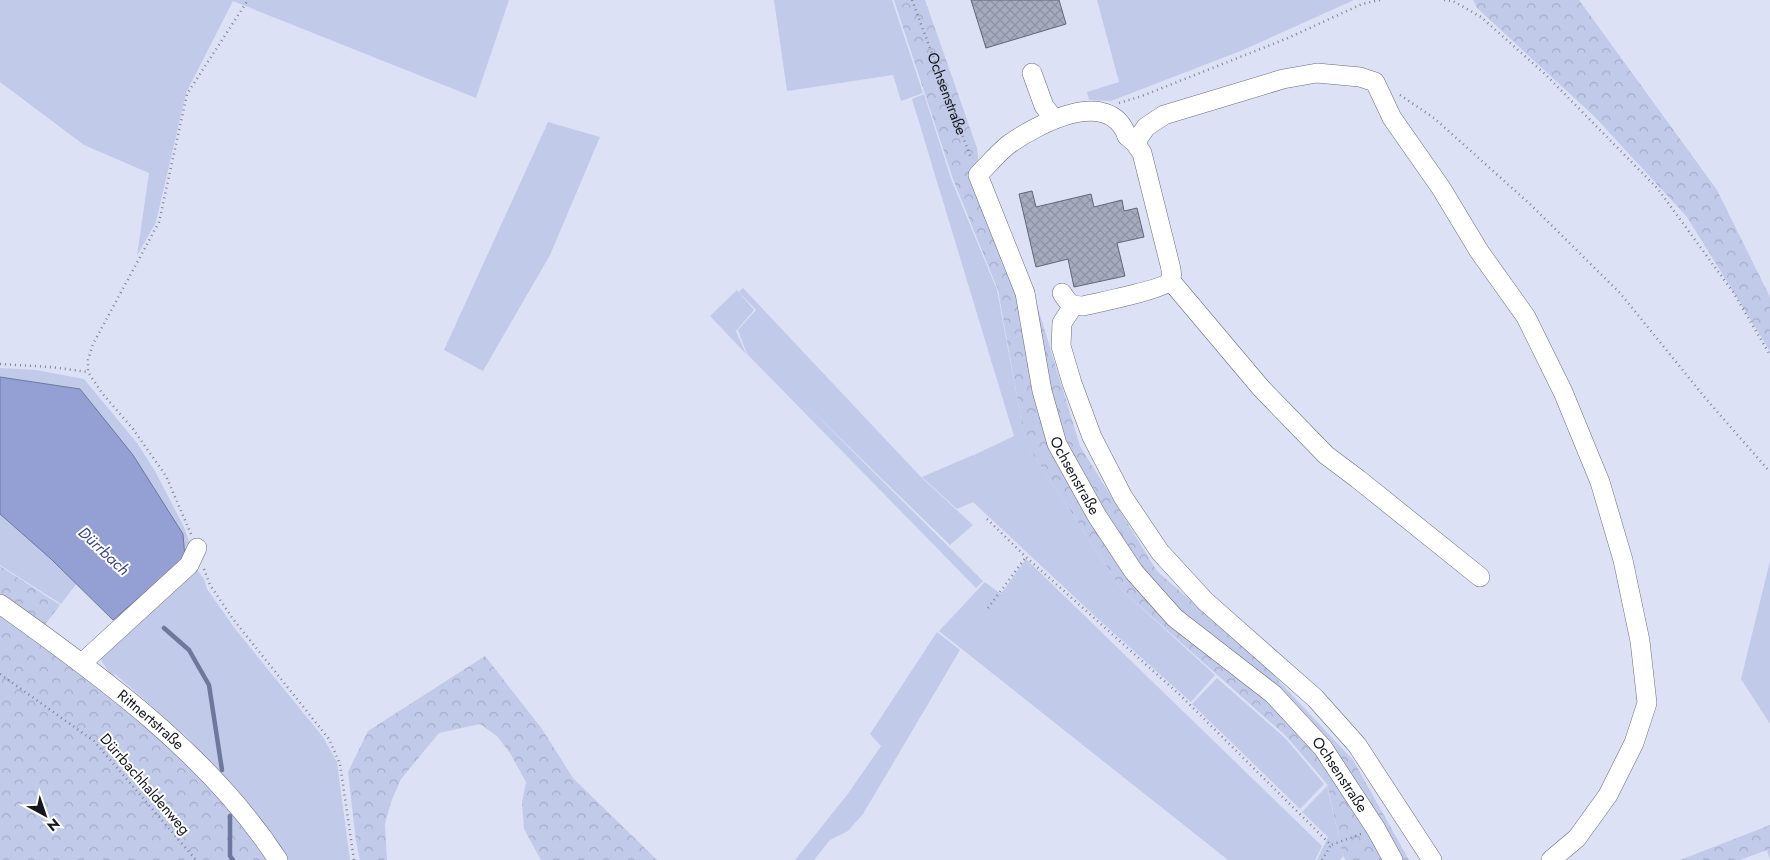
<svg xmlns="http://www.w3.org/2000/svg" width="1770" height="860" viewBox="0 0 1770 860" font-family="Jost,sans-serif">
  <defs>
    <pattern id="forest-crowns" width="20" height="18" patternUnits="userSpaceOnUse" patternTransform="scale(1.25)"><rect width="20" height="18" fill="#c2caea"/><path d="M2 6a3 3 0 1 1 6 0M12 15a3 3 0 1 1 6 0" fill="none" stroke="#a6adc8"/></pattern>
    <pattern id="building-cross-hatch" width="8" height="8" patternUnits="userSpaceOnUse" patternTransform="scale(1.25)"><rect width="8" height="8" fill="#a6abbd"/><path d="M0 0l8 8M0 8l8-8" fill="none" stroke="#8e92a2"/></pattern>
  </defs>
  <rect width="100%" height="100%" fill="#dce1f5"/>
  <path fill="#c2caea" d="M0 0H509L476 98 233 1 186 93 156 222 137 256 149 173 84 145 0 82Z
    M774 0H892L923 93 901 101 893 75 787 91Z
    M1097 0H1354L1243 50 1111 101 1089 100 1087 92 1119 82Z
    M924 94 951 179 997 290 1025 440 1029 448 1122 590 1215 675 1191 702 1096 617 973 502 957 509 922 477 973 455 976 457 974 455 1014 436 912 99Z
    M548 122 600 137 550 255 483 371 444 350Z
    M743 288 921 477 973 525 950 545 802 401 983 581 976 588 747 354 738 330 756 310 739 292Z
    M737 290 754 310 736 331 746 354 710 316Z
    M0 368 36 370 84 379 137 443 155 471 184 527 191 547 189 559 124 614 78 582 61 604 0 565Z
    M1026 559 1322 846 1315 860H1228L939 631 985 582 1001 594Z
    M1770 561V724L1741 679Z
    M195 567 204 579 207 589 236 630 323 737 337 762 350 860H287L258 819 259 817 187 737 115 674 112 677 101 660 105 649Z
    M937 632 960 650 863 814 848 831 830 840 814 860H795L847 795 881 746 870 734Z
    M1217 678 1286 739 1324 784 1300 809 1192 704Z
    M1327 786 1343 856 1340 860H1317L1328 837 1302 812Z"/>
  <path fill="url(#forest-crowns)" d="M894 0H925L977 148 985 214 1034 295 1080 446 1157 571 1264 665 1353 760 1409 860H1346L1343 856 1327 784 1287 737 1122 590 1029 448 1025 441 998 290 953 179Z
    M1473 0H1579L1717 190 1770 297V351L1687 217 1595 117 1477 8Z
    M0 566 60 605 35 638 146 724 244 822 269 860H0Z
    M485 656 542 729 573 778 657 860H541L524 829 522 802 526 782 510 753 497 736 480 724 439 733 401 779 391 802 385 824 387 860H360L356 842 348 772 368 731Z
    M1770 825V860L1767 850 1740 860H1680Z"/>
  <path fill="#94a0d3" stroke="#6e779d" d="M0 377 80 389 133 455 183 534 185 558 113 620 51 559 0 514Z"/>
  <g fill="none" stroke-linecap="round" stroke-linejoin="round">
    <path stroke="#6e779d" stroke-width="4.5" d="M164 628 189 650 209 685 222 770
      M230 816V856L233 860"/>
  </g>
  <path fill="url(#building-cross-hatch)" stroke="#626678" d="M971 0H1059L1066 24 986 48Z
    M1032 191 1036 207 1091 194 1094 207 1122 200 1124 211 1137 208 1144 237 1117 243 1125 276 1074 287 1068 259 1036 267 1019 194Z"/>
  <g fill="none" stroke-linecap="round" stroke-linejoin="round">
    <defs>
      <g id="minor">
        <path d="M1032 73 1044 106 1054 119"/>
        <path id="s2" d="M1127 136C1109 85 1036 125 1008 145 997 154 988 165 978 175L1025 293 1042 391 1057 444 1097 516 1134 572 1175 618 1273 694 1323 748 1376 829 1393 860"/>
        <path d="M1135 143 1146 127 1164 115 1283 79 1317 73 1360 77 1375 82 1392 118 1441 188 1479 251 1526 317 1563 392 1600 482 1623 560 1640 641 1647 703 1634 743 1608 795 1577 838 1551 860"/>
        <path d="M1170 280 1261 388 1326 455 1358 479 1480 577"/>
        <path d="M1062 293C1068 303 1071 306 1083 306 1096 303 1164 289 1170 281 1173 276 1171 270 1170 265L1142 153 1135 143 1127 136"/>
        <path d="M1073 306 1062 323 1061 346 1072 383 1092 437 1123 497 1160 552 1205 601 1315 698 1357 745 1432 860"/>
        <path id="s3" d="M0 604C100 675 211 756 278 860"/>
        <path d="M82 663 189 565 197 548"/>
      </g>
    </defs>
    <use href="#minor" stroke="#686c7e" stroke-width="20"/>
    <g stroke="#808391" stroke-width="2.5" stroke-dasharray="1 4" stroke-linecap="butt">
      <path id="s1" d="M912 0 971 158"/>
      <path d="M1444 0 1453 1 1481 17 1545 74 1658 189 1733 292 1770 355"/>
      <path d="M1400 95 1434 118 1531 205 1620 293 1707 400 1770 472"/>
      <path d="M1119 103 1142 96 1288 38 1362 4 1380 0"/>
      <path d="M0 364 51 367 88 372"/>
      <path d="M987 519 1026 557 1180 695 1331 845 1361 834"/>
      <path d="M191 534 166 476 133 429 102 393 88 372V360L93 344 159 222 187 94 248 0"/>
      <path d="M204 569 210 585 233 619 329 739 340 764 354 860"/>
      <path d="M988 608 1026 557"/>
      <path d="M0 674 94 741 196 860"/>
      <path d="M1322 860 1331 845"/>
    </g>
    <use href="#minor" stroke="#fff" stroke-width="19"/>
  </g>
  <g text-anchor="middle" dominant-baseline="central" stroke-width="4" stroke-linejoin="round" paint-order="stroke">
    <g font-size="15" fill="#15171e" stroke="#fff">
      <text stroke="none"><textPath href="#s1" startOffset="100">Ochsenstraße</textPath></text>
      <text stroke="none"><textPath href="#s2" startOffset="498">Ochsenstraße</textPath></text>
      <text stroke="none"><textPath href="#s3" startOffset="190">Rittnertstraße</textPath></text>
      <text stroke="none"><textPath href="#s2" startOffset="902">Ochsenstraße</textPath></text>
      <text transform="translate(145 784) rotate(49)">Dürrbachhaldenweg</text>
    </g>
    <g font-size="16" font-style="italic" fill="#3d4787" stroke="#fff">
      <text transform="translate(104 551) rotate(43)">Dürrbach</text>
    </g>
  </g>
  <g transform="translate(45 815) rotate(140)" stroke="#ffffff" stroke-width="4" paint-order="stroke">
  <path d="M0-4L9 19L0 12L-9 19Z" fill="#15171e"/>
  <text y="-8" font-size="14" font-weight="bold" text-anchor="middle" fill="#15171e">N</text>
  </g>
</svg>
